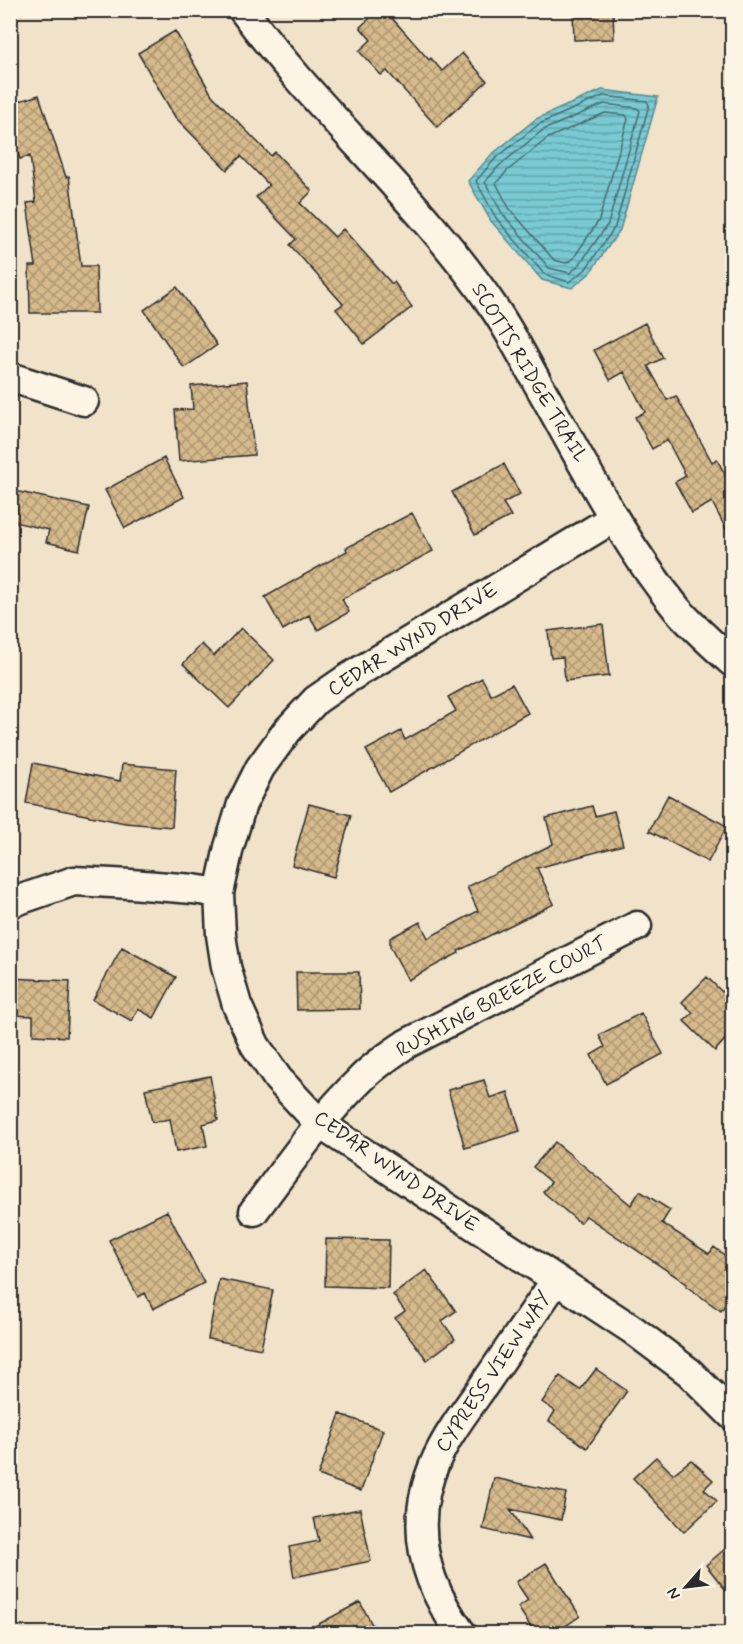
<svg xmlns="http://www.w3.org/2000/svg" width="743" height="1644" viewBox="0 0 743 1644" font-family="Mynerve,sans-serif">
  <defs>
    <pattern id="water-rules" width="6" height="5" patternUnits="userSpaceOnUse" patternTransform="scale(1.5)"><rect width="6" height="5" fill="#79cad3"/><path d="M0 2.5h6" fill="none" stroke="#63a4ab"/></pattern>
    <pattern id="building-cross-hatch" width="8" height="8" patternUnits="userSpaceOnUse" patternTransform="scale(1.5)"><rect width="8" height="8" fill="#d6ba8b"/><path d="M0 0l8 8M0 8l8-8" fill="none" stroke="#ae9772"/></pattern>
  </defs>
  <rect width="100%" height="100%" fill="#f1e3ca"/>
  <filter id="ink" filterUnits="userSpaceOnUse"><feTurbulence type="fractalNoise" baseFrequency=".0167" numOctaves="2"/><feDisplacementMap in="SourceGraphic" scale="12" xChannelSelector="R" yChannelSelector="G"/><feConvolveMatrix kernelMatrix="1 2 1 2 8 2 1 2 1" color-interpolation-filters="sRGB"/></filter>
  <g filter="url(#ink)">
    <path fill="url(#water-rules)" stroke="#5a8a90" stroke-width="1.5" d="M602 90 658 97 620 230 589 274 572 288 542 280 491 221 468 181 491 155 536 119Z"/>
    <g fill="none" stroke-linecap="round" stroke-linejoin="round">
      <path stroke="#4a6b6e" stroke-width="1.5" d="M603 96 647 101 649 105 615 227 585 270 569 282 544 274 496 218 476 181 495 159 539 124Z
        M604 104 637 108 640 111 608 224 579 265 570 273 549 268 502 213 485 182 500 165 543 130Z
        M605 113 626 115 628 119 599 220 573 259 566 263 554 260 509 208 496 183 507 171 548 138Z"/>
    </g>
    <path fill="url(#building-cross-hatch)" stroke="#2b2b2b" stroke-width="1.5" d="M379 10H385L429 60 431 58 442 71 462 53 487 81 437 127 387 71 381 75 359 51 371 40 360 27Z
      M573 10H613L614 39 574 40Z
      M175 31 212 95 271 156 275 152 312 191 300 203 335 237 343 229 392 284 394 282 412 307 364 344 336 309 343 304 290 245 296 239 256 197 269 185 241 156 227 170 175 117 138 53Z
      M39 95 66 177 69 176 81 266H96L97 313H30L29 266H36L27 203 36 202 30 156 20 159 10 131V104Z
      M177 287 217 345 184 368 144 310Z
      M645 323 663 358 648 366 667 400 676 396 712 462 717 459 732 488V541L712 502 692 513 675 482 686 476 667 440 652 449 635 417 645 412 624 372 610 380 594 350Z
      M247 381 254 455 179 461 175 410 193 409 191 386Z
      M164 458 184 497 125 528 105 490Z
      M504 464 520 494 503 503 511 516 475 535 452 492Z
      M10 490 89 507 79 550 46 542 49 530 10 521Z
      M412 513 433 551 342 599 349 612 318 630 309 615 283 630 265 597 347 551 346 548Z
      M603 624 609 676 565 681 563 657 551 658 548 631Z
      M241 628 274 660 229 708 183 664 202 644 214 656Z
      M482 678 491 695 512 684 528 713 389 792 366 750 401 731 405 740 456 711 448 697Z
      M33 763 120 781 122 764 176 769 172 827 125 823 26 803Z
      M668 795 727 826 708 862 649 831Z
      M309 804 351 815 334 877 292 865Z
      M592 806 595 816 614 811 623 845 537 868 554 904 458 951 459 953 408 980 390 946V938L420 922 428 938 478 911 467 887 553 844 546 818Z
      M122 947 176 977 154 1018 138 1009 132 1021 93 1000Z
      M296 972H359L360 1009 297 1010Z
      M707 977 722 992 732 982V1032L715 1051 684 1021 693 1013 682 1002Z
      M10 978 70 981 67 1037 33 1035V1016L10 1015Z
      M641 1013 663 1054 606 1084 591 1055 605 1047 599 1035Z
      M210 1076 218 1120 203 1124 207 1146 176 1152 170 1119 152 1122 145 1089Z
      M484 1080 490 1098 508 1092 520 1131 465 1148 448 1090Z
      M555 1142 631 1205 640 1191 670 1210 662 1223 709 1254 714 1247 732 1261V1295L721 1311 686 1286 687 1284 586 1216 580 1223 543 1192 551 1182 533 1167Z
      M167 1211 204 1283 153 1309 145 1293 138 1297 109 1240Z
      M326 1239 389 1240 388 1288 325 1286Z
      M426 1270 456 1311 442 1321 455 1339 427 1360 395 1318 405 1311 393 1295Z
      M219 1279 273 1290 261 1349 208 1339Z
      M596 1369 627 1391 587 1448 549 1421 555 1411 542 1402 560 1376 580 1390Z
      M340 1414 383 1430 361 1491 318 1475Z
      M656 1457 673 1474 691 1460 713 1480 704 1489 717 1501 684 1532 633 1478Z
      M494 1478 566 1493 561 1520 510 1509 530 1540 483 1529Z
      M360 1509 371 1561 294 1577 289 1547 319 1541 314 1518Z
      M732 1543V1598L706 1565Z
      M546 1563 580 1616 554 1634H535L518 1607 528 1600 516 1582Z
      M360 1602 377 1634H300Z"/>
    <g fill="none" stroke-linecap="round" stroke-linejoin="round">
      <defs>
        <path id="street" d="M243 10C320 115 421 200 494 308 510 331 523 357 537 382 581 459 621 540 677 609 694 628 714 646 732 662
          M10 377 84 401
          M614 518 345 680 316 700 287 731 260 768 242 804 229 847 219 893 221 935 226 967 237 1005 255 1045 278 1079 320 1124 633 1330 689 1372 732 1415
          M13 902 74 881 131 884 193 889 219 893
          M254 1211C287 1167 319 1120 359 1081 373 1066 390 1055 406 1044L637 926
          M462 1634C422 1580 408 1521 437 1458 449 1432 467 1409 484 1385 508 1350 532 1315 556 1280"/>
      </defs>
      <use href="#street" stroke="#2b2b2b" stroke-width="33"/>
      <use href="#street" stroke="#fcf5e5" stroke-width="28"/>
    </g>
  </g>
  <g text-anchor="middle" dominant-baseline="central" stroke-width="4.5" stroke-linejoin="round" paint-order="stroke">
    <g font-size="20" fill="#2b2b2b" stroke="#fcf5e5">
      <text transform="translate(529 373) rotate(59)">SCOTTS RIDGE TRAIL</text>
      <text transform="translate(413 640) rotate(-32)">CEDAR WYND DRIVE</text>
      <text transform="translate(502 997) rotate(-28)">RUSHING BREEZE COURT</text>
      <text transform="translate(396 1172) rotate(35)">CEDAR WYND DRIVE</text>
      <text transform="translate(494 1372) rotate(-56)">CYPRESS VIEW WAY</text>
    </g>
  </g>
  <rect width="743" height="1644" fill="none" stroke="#fcf5e5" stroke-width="36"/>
  <rect x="18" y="18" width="707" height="1608" fill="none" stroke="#2b2b2b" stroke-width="2" filter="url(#ink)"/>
  <g transform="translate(686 1587) rotate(242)" stroke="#fcf5e5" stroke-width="4.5" paint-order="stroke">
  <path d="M0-4.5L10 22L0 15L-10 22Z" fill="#2b2b2b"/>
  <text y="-9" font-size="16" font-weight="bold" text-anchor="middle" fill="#2b2b2b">N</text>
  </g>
</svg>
